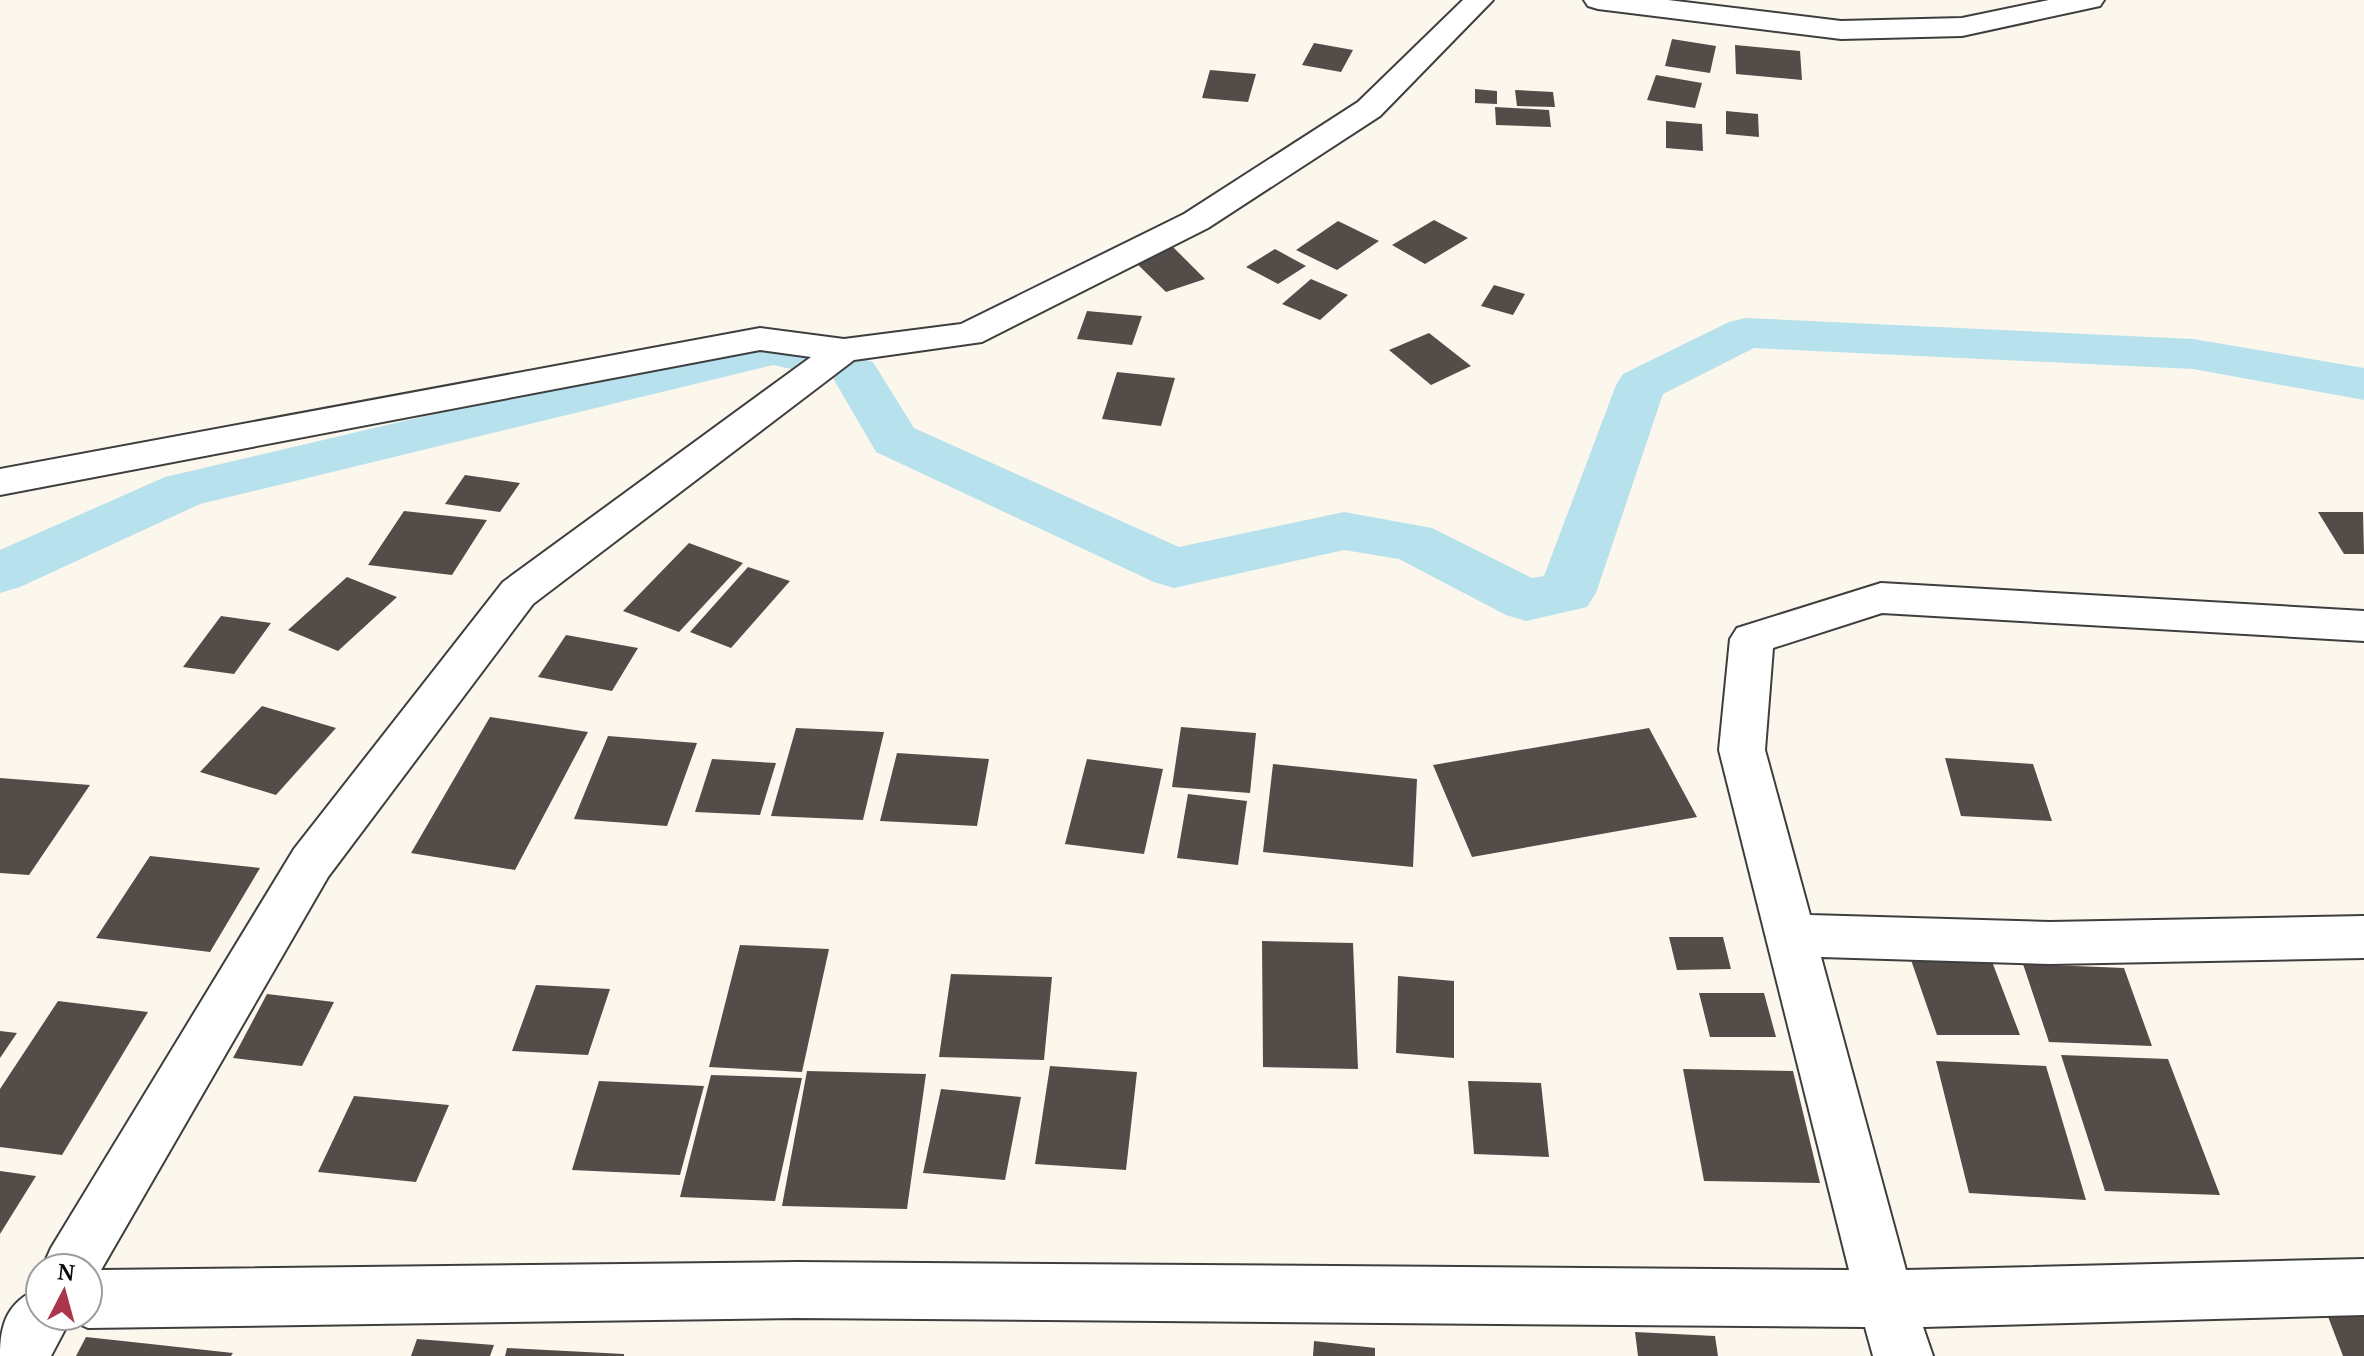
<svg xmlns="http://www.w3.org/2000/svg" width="2364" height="1356" viewBox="0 0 2364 1356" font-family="'Noto Serif',serif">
  <rect width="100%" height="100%" fill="#fcf7ec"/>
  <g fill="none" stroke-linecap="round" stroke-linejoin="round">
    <path fill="#b7e1ed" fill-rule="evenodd" d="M1746 318 2193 339 2364 368V400L2193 369 1754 348 1663 394 1596 593 1587 607 1526 621 1506 615 1399 559 1344 550 1174 588 1154 582 876 452 830 373 837 362 855 357 873 362 914 428 1179 547 1344 512 1432 528 1532 578 1544 576 1616 385 1623 374 1729 322Z
      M775 334 809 343 816 354 809 365 791 369 773 365 200 504 20 587 0 593V550L165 477Z"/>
  </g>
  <path fill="#534c49" d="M1672 39 1716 46 1710 73 1665 66Z
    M1314 43 1353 50 1341 72 1302 65Z
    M1735 45 1800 51 1802 80 1736 74Z
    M1210 70 1256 74 1248 102 1202 98Z
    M1656 75 1702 83 1695 108 1647 100Z
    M1475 89 1497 91V104L1475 103Z
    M1515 90 1553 92 1555 107 1517 106Z
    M1495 107 1549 110 1551 127 1496 125Z
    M1726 111 1758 114 1759 137 1726 134Z
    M1666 121 1702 124 1703 151 1666 148Z
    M1434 220 1468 238 1425 264 1392 245Z
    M1338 221 1379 241 1337 270 1296 250Z
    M1172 246 1205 279 1166 292 1133 260Z
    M1275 249 1306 266 1278 284 1246 267Z
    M1311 279 1348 295 1320 320 1282 304Z
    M1494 285 1525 294 1513 315 1481 306Z
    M1087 311 1142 316 1132 345 1077 339Z
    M1429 333 1471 366 1431 385 1389 350Z
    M1117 372 1175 378 1161 426 1102 419Z
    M465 475 520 483 500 512 445 504Z
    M404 511 487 520 452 575 368 565Z
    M2318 512H2363L2364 554H2344Z
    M689 543 743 563 679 632 623 611Z
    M748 567 790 581 731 648 690 632Z
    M347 577 397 597 338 651 288 630Z
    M221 616 271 623 234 674 183 667Z
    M566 635 638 648 612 691 538 677Z
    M262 706 336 728 276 795 200 772Z
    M490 717 588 732 515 870 411 853Z
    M1181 727 1256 733 1250 793 1172 787Z
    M796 728 884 732 863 820 771 816Z
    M1649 728 1697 817 1472 857 1433 765Z
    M608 736 697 743 667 826 574 819Z
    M897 753 989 759 977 826 880 821Z
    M1945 758 2033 764 2052 821 1961 816Z
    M712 759 776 763 760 815 695 812Z
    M1087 759 1163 769 1144 854 1065 844Z
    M1273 764 1417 779 1413 867 1263 852Z
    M0 778 90 785 29 875 0 873Z
    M1188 794 1247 801 1238 865 1177 858Z
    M150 856 260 868 210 952 96 938Z
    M1669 937H1723L1731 969 1677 970Z
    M1262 941 1353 943 1358 1069 1263 1067Z
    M740 945 829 949 802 1072 709 1067Z
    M1991 959 2020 1035H1937L1911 960Z
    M2023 964 2124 968 2152 1046 2049 1042Z
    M951 974 1052 977 1044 1060 939 1057Z
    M1398 976 1454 981V1058L1396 1053Z
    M536 985 610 989 588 1055 512 1051Z
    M1699 993H1764L1776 1037H1710Z
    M267 994 334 1002 302 1066 233 1058Z
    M58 1001 148 1012 62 1155 0 1147V1089Z
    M0 1031 17 1033 0 1058Z
    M2061 1055 2168 1059 2220 1195 2105 1191Z
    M1936 1061 2046 1066 2086 1200 1969 1193Z
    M1050 1066 1137 1072 1126 1170 1035 1164Z
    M1683 1069 1793 1071 1820 1183 1704 1181Z
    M807 1071 926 1074 907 1209 782 1206Z
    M711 1075 802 1078 775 1201 680 1197Z
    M599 1081 704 1086 680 1175 572 1170Z
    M1468 1081 1541 1083 1549 1157 1474 1154Z
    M941 1089 1021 1097 1005 1180 923 1173Z
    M354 1096 449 1105 416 1182 318 1172Z
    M0 1171 36 1176 0 1234Z
    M2327 1314 2364 1316V1356H2343Z
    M1635 1332 1715 1336 1718 1356H1638Z
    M86 1337 233 1353 231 1356H76Z
    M417 1339 494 1345 490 1356H411Z
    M1314 1341 1375 1348V1356H1313Z
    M507 1348 624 1354V1356H505Z"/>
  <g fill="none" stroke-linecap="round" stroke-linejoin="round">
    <defs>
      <path id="street" d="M1463 0H1493L1380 116 1208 228 982 342 854 360 533 604 328 877 101 1270 797 1262 1849 1270 1719 750 1730 639 1737 628 1881 583 2364 611V641L1882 613 1773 648 1765 750 1810 915 2050 922 2364 916V958L2050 964 1821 957 1906 1270 2364 1259V1315L1923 1327 1933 1356H1873L1865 1327 797 1318 88 1328 70 1320 51 1356H0C0 1323 8 1301 40 1288V1316H88V1268H42L51 1248 294 849 503 582 811 357 760 350 0 495V469L760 328 844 339 961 324 1184 214 1358 102Z
        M1584 0H1668L1841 21 1962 18 2049 0H2104L2100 6 1962 36 1841 39 1598 9 1588 6Z"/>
    </defs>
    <use href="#street" stroke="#3e3e3e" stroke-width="4"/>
    <use href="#street" fill="#fff" fill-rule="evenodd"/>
  </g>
  <g transform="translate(64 1292) rotate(6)"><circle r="38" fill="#ffffff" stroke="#9d9d9d" stroke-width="2"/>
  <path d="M0-6L14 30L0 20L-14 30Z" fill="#a9364c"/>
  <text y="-12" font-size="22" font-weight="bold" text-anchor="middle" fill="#0b0b0b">N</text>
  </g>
</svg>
